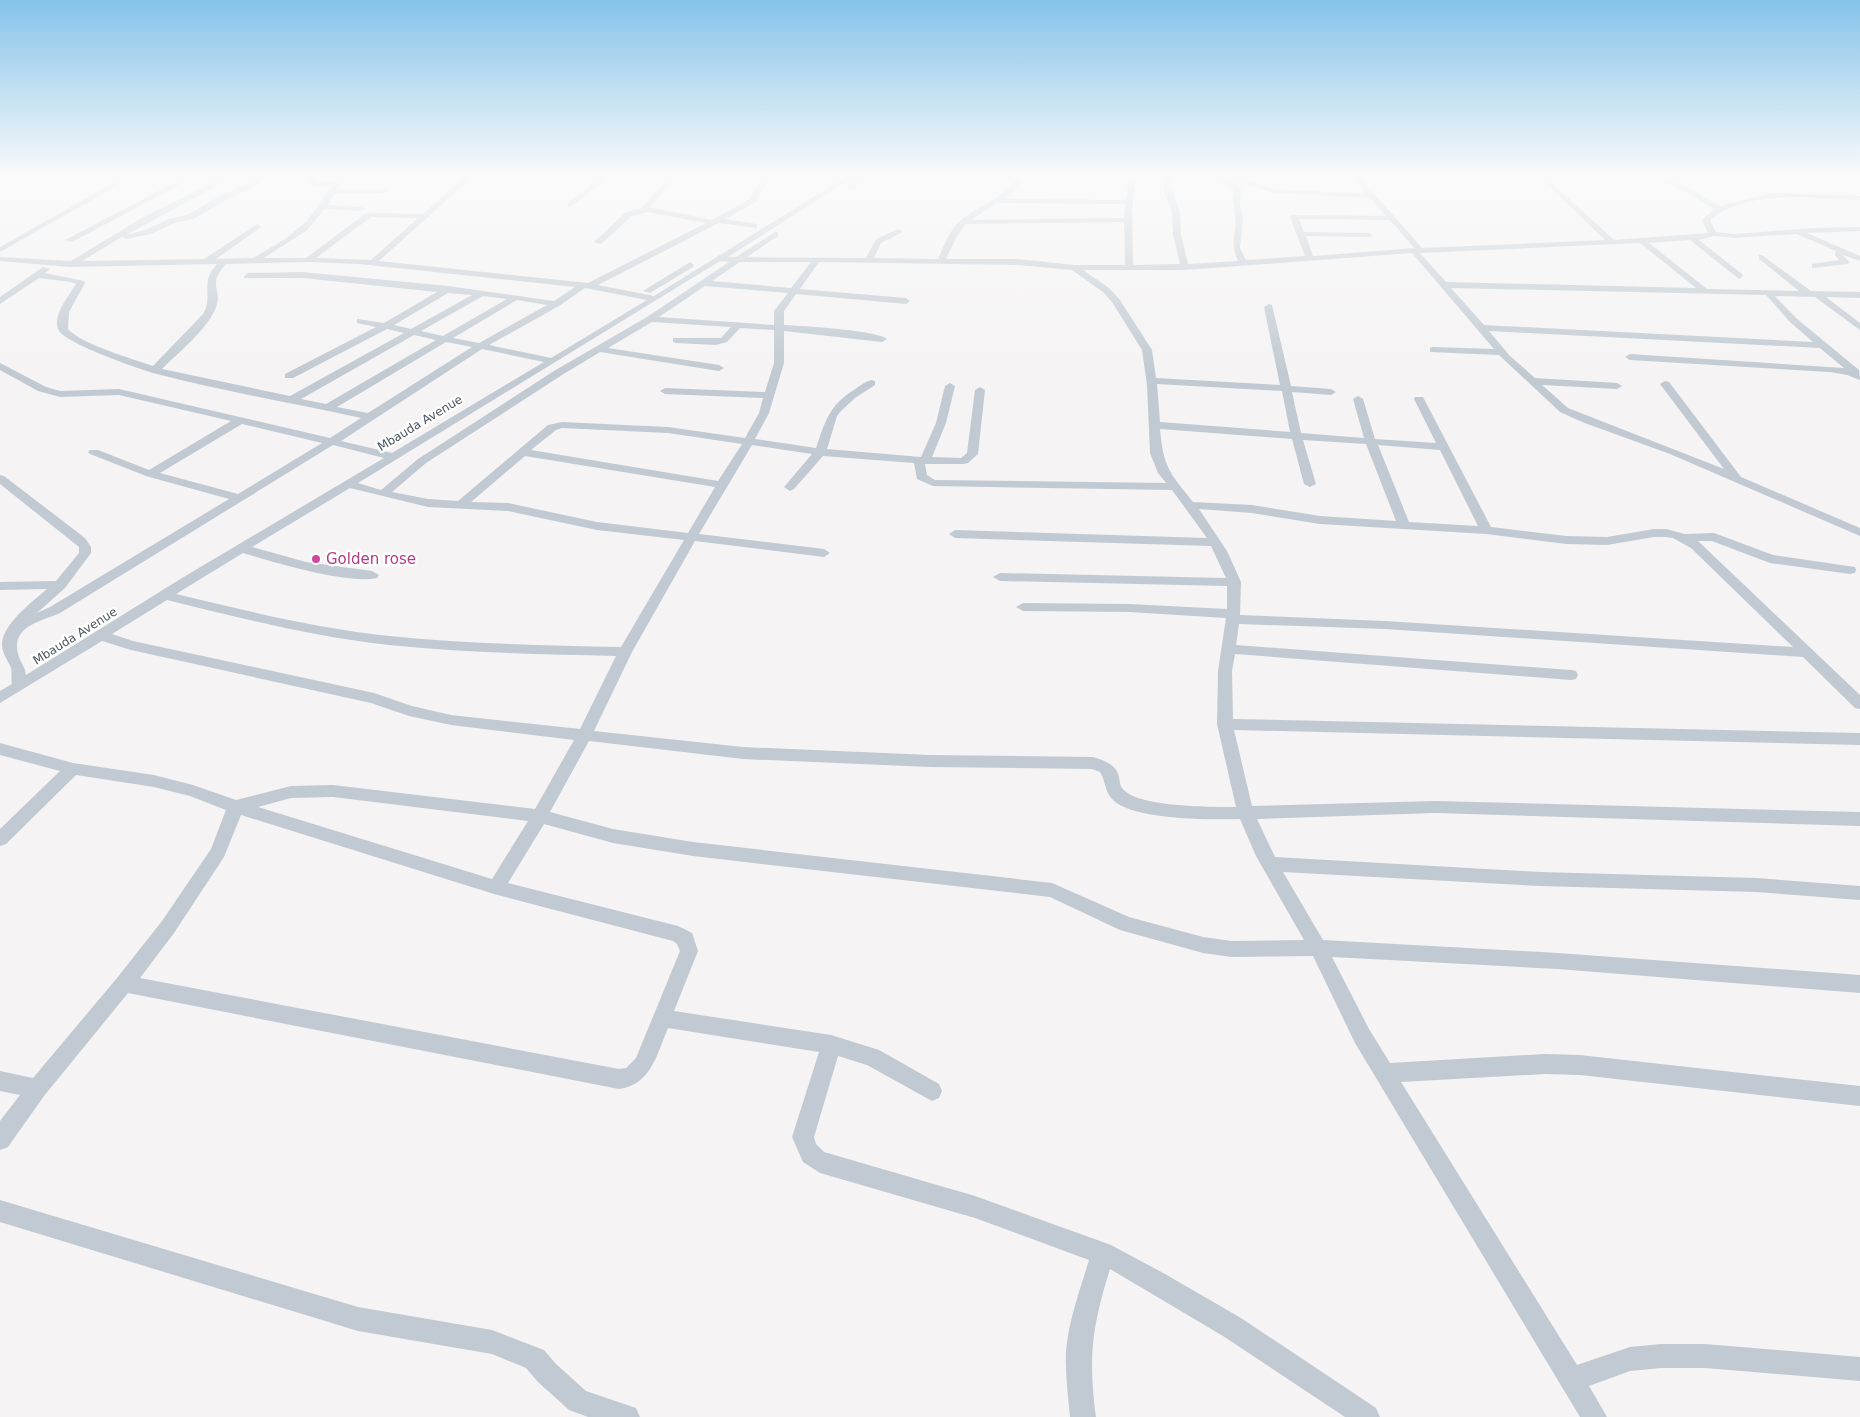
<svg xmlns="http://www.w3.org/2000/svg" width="1860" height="1417" viewBox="0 0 1860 1417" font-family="'DejaVu Sans',sans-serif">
  <rect width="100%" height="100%" fill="#f5f3f3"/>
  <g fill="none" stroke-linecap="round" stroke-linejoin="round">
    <path fill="#c1cad2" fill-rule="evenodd" d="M129 174H138L0 252V247Z
      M191 174H200L72 242 65 240Z
      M230 174H239L126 235 145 230 169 219 187 215 220 196 250 182 262 174H270L256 186 226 200 193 219 174 223 151 234 126 239 122 237 82 261 204 259 257 224 261 226 260 228 216 259 253 258 285 239 307 221 331 187 312 186 306 174H313L317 182 334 183 341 174H348L337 190 383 189 387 191 383 193 334 194 328 205 361 207 365 209 361 211 325 209 306 231 264 258H306L366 213 423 214 468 174H476L379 261 588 283 706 223 647 212 632 216 601 244 594 242 626 212 640 209 673 174H680L649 207 712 220 750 199 764 174H771L756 202 725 219 757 224V228L719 223 598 285 654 296 850 174H858L728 257H736L775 232H778V236L747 257 866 258 876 239 898 229 902 231 901 233 881 243 874 258 938 259C944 246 949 231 959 222 975 207 999 201 1013 183L1001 174H1009L1021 183 1004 199 1126 200 1129 174H1136L1132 211 1133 265 1180 264 1173 234 1172 212 1164 191 1163 176 1158 174H1187L1247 180 1276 189 1366 194 1350 174H1357L1422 248 1605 240 1536 174H1543L1614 240 1708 233 1702 220 1714 209 1688 193 1646 174C1672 174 1698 193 1720 206L1770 193 1860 196V200C1813 199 1748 188 1710 220L1716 232 1735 234 1814 228 1860 227V231L1807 233 1860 256V261L1843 255 1849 262 1848 264 1812 268V264L1839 260 1835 255 1836 251 1797 234 1735 238 1714 236 1699 240 1742 274 1743 276 1739 279 1690 240 1649 243 1707 289 1799 291 1759 259V255H1762L1811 291 1860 292V298L1826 297 1860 323V330L1815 297 1775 296 1796 318 1859 370 1860 380 1847 375 1830 372 1630 360 1625 357 1630 354 1844 368 1820 348 1489 331 1510 356 1535 378 1617 383 1622 386 1617 389 1542 385 1568 408 1724 469 1660 384 1665 381 1669 382 1741 477 1860 528V536L1670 454 1582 422 1560 412 1499 355 1430 352V348L1433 347 1494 349 1412 253 1185 270H1083L1109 288 1120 300 1152 350 1156 378 1280 385 1264 307 1269 304 1272 305 1291 386 1331 389 1336 392 1331 395 1292 392 1301 433 1364 438 1353 399 1358 396 1363 399 1375 439 1436 443 1414 399 1415 397H1423L1491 527 1566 536 1607 537 1654 529H1666L1685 534 1714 533 1773 555 1855 567 1856 570 1855 573 1850 574 1770 563 1712 541H1698L1860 695V709L1855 708 1803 657 1385 629 1239 624 1236 645 1571 670 1576 671 1578 675 1576 679 1571 680 1235 654 1232 671 1233 719 1860 733V745L1234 730 1252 806 1435 801 1860 812V826L1435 813 1257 819 1275 857 1540 872 1756 878 1860 886V900L1756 892 1540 886 1283 872 1323 940 1558 953 1860 975V993L1558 969 1332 957 1369 1029 1390 1063 1545 1054 1580 1055 1860 1086V1106L1580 1075 1545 1074 1401 1082 1577 1365 1630 1347 1661 1344H1705L1860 1357V1381L1705 1368H1661L1630 1371 1589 1386 1607 1417H1580L1355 1043 1313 956 1232 957 1203 953 1120 930 1050 897 693 856 613 843 544 824 508 883 678 926 692 933 698 951 674 1011 831 1035 879 1050 939 1084 942 1091 939 1098 932 1101 867 1065 838 1056 814 1137 816 1144 824 1152 975 1196 1111 1245 1165 1274 1241 1318 1376 1408 1380 1417H1345L1223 1336 1110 1269C1092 1327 1088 1357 1096 1417H1070C1068 1395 1065 1373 1066 1351 1069 1319 1080 1290 1089 1260L975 1218 820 1173 803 1162 792 1137 819 1052 668 1028C657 1054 651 1085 619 1089L128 993 44 1096 8 1147 0 1150V1121L20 1095 0 1091V1071L33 1078 117 978 162 921 211 849 226 810 190 796 154 787 76 775 6 844 0 846V829L60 771 0 755V743L73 763 154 775 193 785 236 800 291 786 333 785 535 809 574 740 451 725 409 716 371 703 131 650 102 641 0 703V691L12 684C11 679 12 672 11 668 8 660 3 655 2 646 1 625 32 602 47 589L0 590V582L56 581 79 553V547L0 484V475L4 476 85 538 91 547V553L65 588 37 613 50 607 229 499 146 476 90 454 88 452 90 450H98L149 470 231 421 119 395 60 397 38 391 0 370V363L46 387 60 391 119 389 330 438 361 418C292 403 222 391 153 373 137 368 63 343 58 329 53 314 69 296 76 284L71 282 39 278 0 304V297L43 267 50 269 45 273 84 281 85 283 69 312 68 329C81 344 133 359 153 366L203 314C214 295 199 282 217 264L69 267 0 261V257L71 261 140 219ZM1170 177 1218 181 1233 189C1233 199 1234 207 1235 217 1237 236 1229 241 1238 261L1188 264 1181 234 1180 212 1172 191ZM1231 183 1246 184 1275 193 1370 198 1386 216 1291 215 1290 217 1305 256 1246 260 1240 248 1243 218 1240 205 1241 188ZM997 203 1125 204 1124 218 971 220ZM371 217 418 218 371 260 316 258ZM1299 219 1390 220 1414 248 1313 256 1306 236 1369 237 1373 235 1369 233 1304 232ZM1124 222 1125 265H1074L1018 259H946L957 236 966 224ZM1640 243 1696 288 1446 282 1420 253ZM720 261 729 262 647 317 554 371 418 459 381 490 358 483ZM308 262 359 264 575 287 554 301 448 286 303 272 248 273 244 276 245 278H303L437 292 384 323 357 319V323L376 327 285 374V378H293L387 329 404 333 290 396 162 369C179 352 208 329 216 307 223 287 206 287 226 264ZM740 262H811L791 288 712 281ZM819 262 1018 265 1072 270 1103 292 1112 302 1142 350 1147 385 1150 453 1158 473 1166 483 935 480 927 475 925 464H964L968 463 978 454 985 390 980 387 975 390 967 453 961 458 932 457 946 423 955 386 950 383 945 386 936 423 921 457 827 449 837 416 841 411 855 398 875 385V381L871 380C865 382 859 386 854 390 829 405 825 422 816 448L755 439 769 413 784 363V331L882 342 887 339C876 330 802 326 784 325V311L796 294 906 304 910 301 906 298 800 289ZM705 286 788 293 774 311V325L659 317ZM585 288 647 300 551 358 489 345 559 306ZM1451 288 1766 295 1790 322 1813 342 1484 325ZM448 293 472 295 411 329 394 325ZM483 296 507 299 443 336 421 331ZM517 300 547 305 479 343 453 338ZM652 322 731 327 721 338H673V342L676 343 716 345 727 342 740 328 774 330V363L765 392 665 388 660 391 665 394 763 398 759 413 745 438 668 427 562 422 548 425 458 501 428 499 392 492 426 463 562 375 600 352 719 371 724 368 719 365 608 348ZM414 335 436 340 326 404 301 399ZM446 342 472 347 368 413 337 407ZM482 349 544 362 392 453 341 441ZM1157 384 1282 391 1290 432 1160 422ZM242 424 322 443 238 494 160 473ZM562 428 668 433 742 444 718 481 531 450 556 430ZM1160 429 1292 439 1304 484 1310 487 1316 484 1303 440 1366 444 1396 521 1320 516 1252 505 1193 502C1170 473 1163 467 1160 429ZM333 445 384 458 182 578 26 675C25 666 20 662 18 654 11 626 40 622 60 613ZM752 445 812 454 784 487 790 491 794 489 823 456 914 463 917 479 933 486 1172 490 1207 538 955 530 949 534 955 538 1211 546 1226 578 1000 573 993 577 1000 581 1227 586V609L1129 604 1023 603 1016 607 1023 611 1129 612 1226 618 1218 671 1217 724 1236 807C1212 807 1142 807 1125 791 1120 787 1120 783 1119 777 1116 764 1105 761 1093 757L930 755 743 747 594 731 632 652 695 541 824 557 830 553 824 549 699 534ZM1378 445 1440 450 1478 526 1409 522ZM525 456 715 487 688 533 597 522 508 503 471 502ZM350 488 428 507 508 511 597 530 684 540 621 647C543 645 466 644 389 636 317 628 246 611 176 594L243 553C272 562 349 585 377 578L379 575 372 571 306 562 252 547ZM1199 509 1252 513 1320 524 1486 534 1566 544 1607 545 1654 537H1666L1673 538 1691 548 1793 647 1385 621 1240 615 1241 582 1227 551ZM167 600C240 618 314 637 389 645 464 653 540 654 616 656L580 729 451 715 412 706 374 693 133 641 112 634ZM589 741 743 759 930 767 1092 769 1100 772C1106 781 1104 791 1113 800 1133 820 1212 820 1240 819L1256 856 1304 940 1232 941 1203 937 1129 917 1052 883 693 842 613 829 550 812ZM333 797 528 821 492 879 258 807 291 798ZM241 815 494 894 673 941 677 944 680 951 636 1058 626 1068 619 1069 140 978 174 933 224 857Z
      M537 174H610L611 175 571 207H568V203L598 179 540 176Z
      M865 174H873L853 189H847V185Z
      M1849 174H1860V178L1850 175Z
      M690 262 694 265 693 267 650 293 643 291Z
      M0 1200 358 1307 492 1330 544 1350 556 1364 586 1391 636 1408 640 1417H588L569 1410 538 1382 526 1368 492 1354 358 1331 0 1222Z"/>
  </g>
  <linearGradient id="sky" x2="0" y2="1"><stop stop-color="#85c3ea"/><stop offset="0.47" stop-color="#fafafa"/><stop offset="1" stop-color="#fafafa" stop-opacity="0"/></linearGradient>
  <rect width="1860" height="373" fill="url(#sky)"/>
  <circle fill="#d1479c" stroke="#fff" stroke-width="2" cx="316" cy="559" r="5"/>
  <g text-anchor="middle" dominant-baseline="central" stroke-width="5" stroke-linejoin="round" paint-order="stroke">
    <g font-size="12" fill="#4a5661" stroke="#fff">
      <text transform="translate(420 423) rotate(-31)">Mbauda Avenue</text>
      <text transform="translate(75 636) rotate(-32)">Mbauda Avenue</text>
    </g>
    <g font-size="15" fill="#b23c85" stroke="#fff" text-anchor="start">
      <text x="326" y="559">Golden rose</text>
    </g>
  </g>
</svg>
